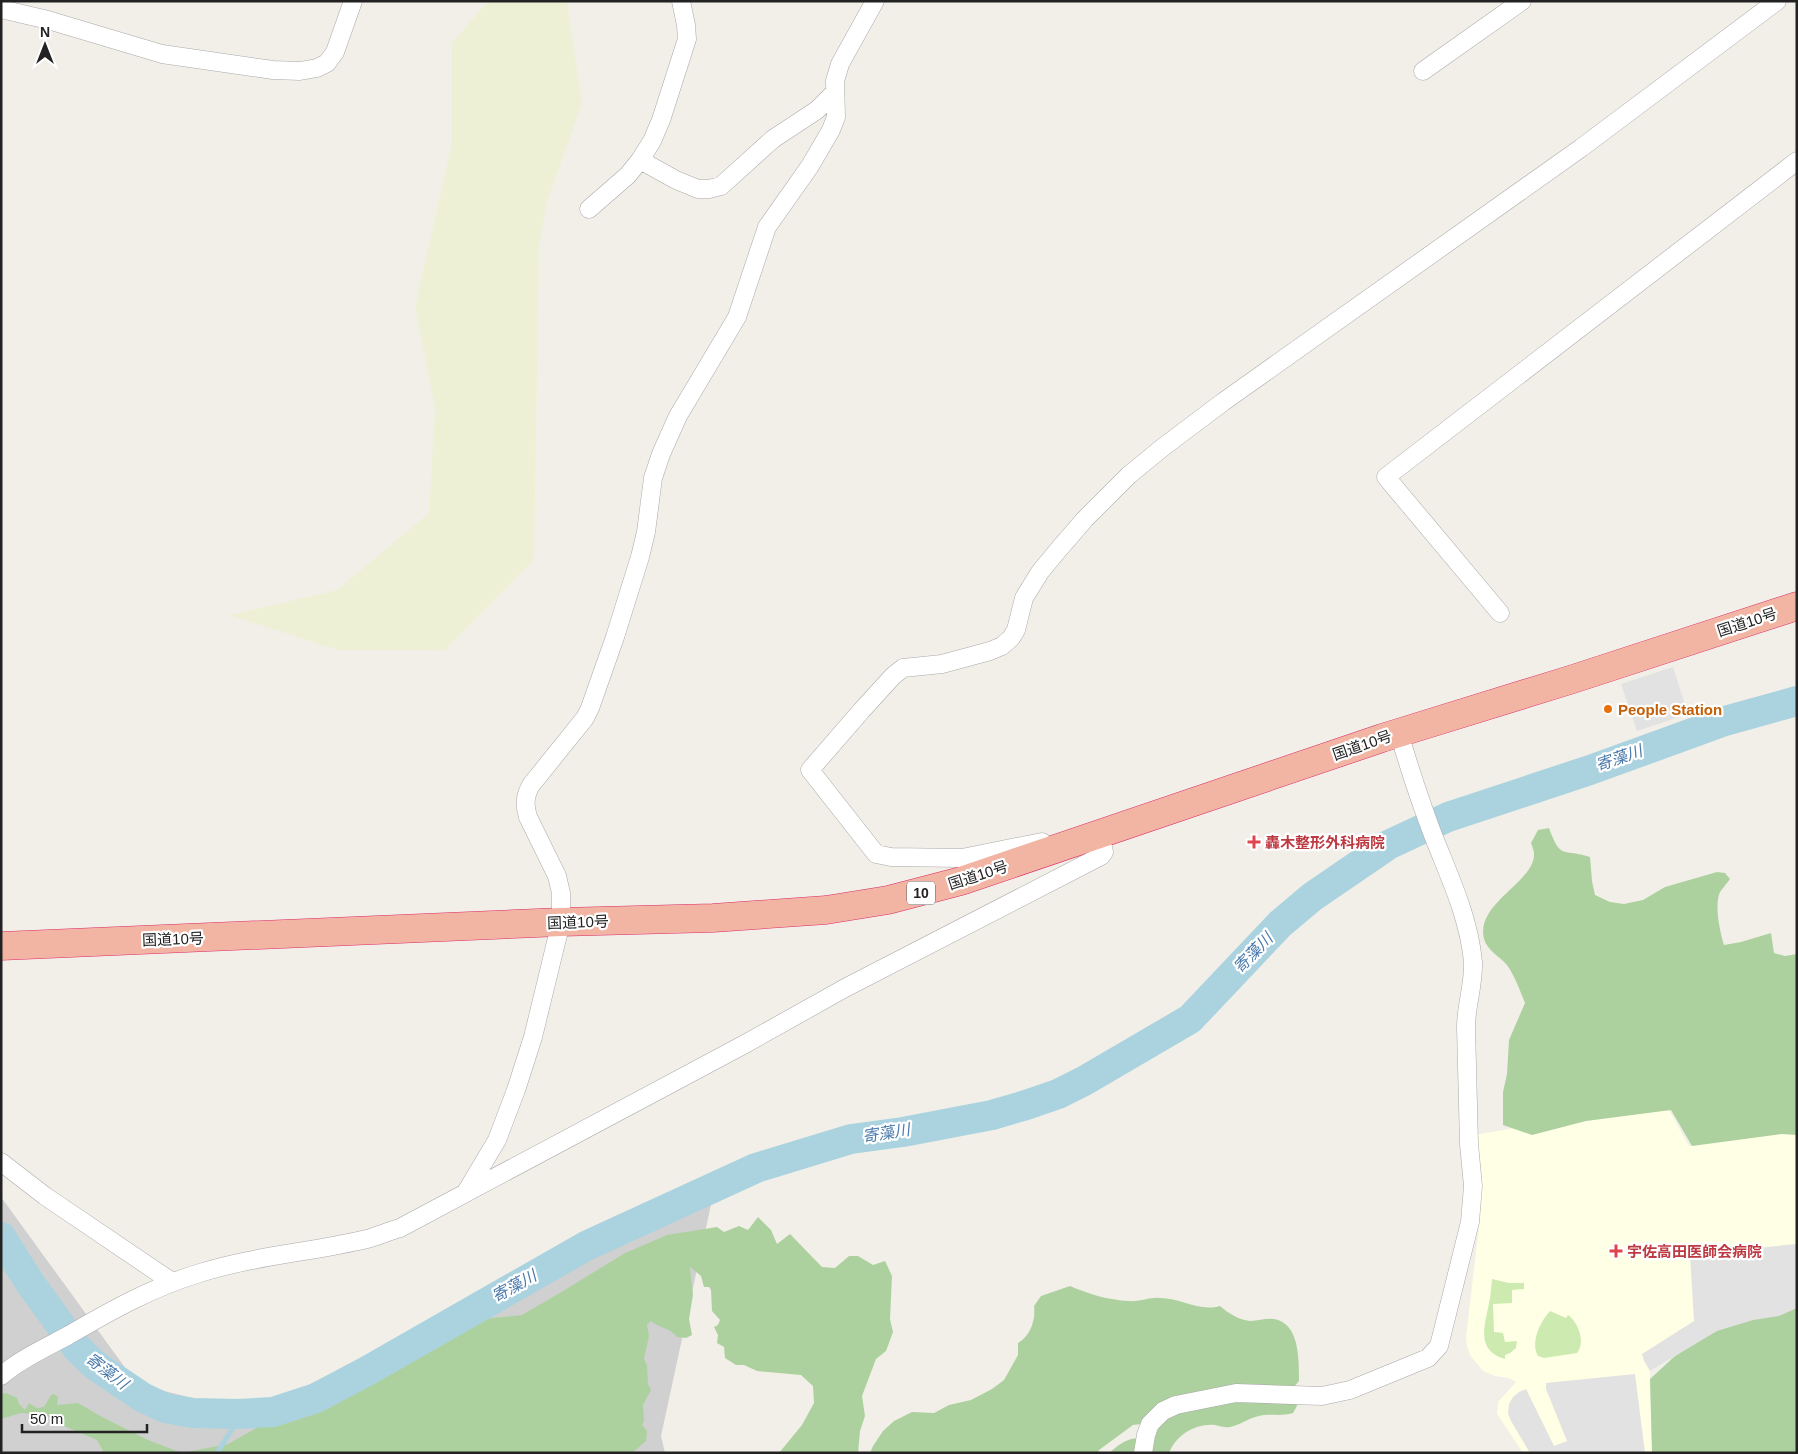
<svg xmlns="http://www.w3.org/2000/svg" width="1798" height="1454" viewBox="0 0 1798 1454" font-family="Arial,'Noto Sans JP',sans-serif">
  <rect width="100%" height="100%" fill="#f2efe9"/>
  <path fill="#ffffe5" d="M1669 1110 1689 1146 1782 1133H1797V1308L1717 1331 1650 1371 1652 1453H1523L1497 1414 1498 1402 1516 1382 1509 1378 1495 1376 1483 1371 1470 1355 1467 1346 1466 1338 1480 1217 1474 1135 1572 1118Z"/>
  <path fill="#d0d0d0" d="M715 1186 661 1436 665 1453H1V1197L137 1384 251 1413Z"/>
  <path fill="#eef0d5" d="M488 1H567L582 103 547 202 539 247 534 560 445 650H337L230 615 337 590 429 513 435 409 415 307 452 143V43Z"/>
  <path fill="#cdebb0" d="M1492 1279 1509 1283H1524V1289L1512 1290V1303L1493 1304 1494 1332 1503 1333 1505 1342 1517 1341 1516 1348 1510 1353 1505 1355V1359C1475 1350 1485 1325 1489 1303 1491 1295 1491 1287 1492 1279Z
    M1550 1311 1566 1318 1568 1315C1578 1322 1586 1342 1577 1353L1544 1358 1538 1356C1530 1343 1540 1322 1550 1311Z"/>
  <path fill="#add19e" d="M1549 828C1561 861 1563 848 1590 857L1592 881 1595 895 1610 902 1624 904 1643 900 1665 887 1717 872 1725 873 1730 879C1727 883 1723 888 1720 892 1714 905 1720 932 1724 945L1741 942 1771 933 1774 953 1785 956 1797 954V1135L1782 1134 1692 1146 1671 1110 1586 1121 1532 1135 1503 1125V1092L1507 1074 1509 1040 1525 1003C1520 991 1515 976 1507 965 1500 957 1487 950 1484 939 1475 903 1535 882 1534 854 1534 850 1532 846 1531 843L1538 830Z
    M758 1217 771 1230 777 1244 790 1234 822 1267 835 1268 849 1256H858L873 1265 885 1261 892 1276 890 1319 893 1332 886 1351 876 1359 862 1396 865 1416 860 1431 858 1453H779L802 1425 814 1403 813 1386 801 1375 757 1371 744 1365H736L725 1358 724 1347 717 1343 718 1335 714 1327 718 1325 720 1320 712 1311 711 1290 709 1287H704L701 1276 690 1267 693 1295 689 1319 692 1335 686 1338 677 1337C670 1328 659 1328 651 1321L647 1325 649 1336 644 1359 647 1365 648 1384 651 1390 643 1405 644 1421 642 1425 647 1431 646 1441 632 1453H104L97 1440 59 1424 46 1415 21 1413 1 1419V1394L6 1393 17 1398 19 1404 25 1410 29 1403 37 1408 44 1407 51 1395 54 1394 58 1397 57 1405 78 1403 102 1417 148 1440 182 1453 228 1444 267 1422 320 1406 406 1364 483 1319 522 1315 563 1291 625 1253 667 1235 717 1227 724 1232 739 1226 748 1230Z
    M1070 1286C1089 1294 1108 1300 1129 1301 1140 1302 1150 1297 1160 1298 1182 1298 1198 1312 1220 1306 1228 1313 1239 1320 1250 1321 1258 1321 1266 1318 1274 1319 1300 1323 1299 1361 1299 1381L1293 1388H1259L1141 1424 1133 1425 1099 1450 1098 1453H870L873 1446 883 1431 894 1421 912 1412 934 1413 949 1405 971 1400 992 1389 1004 1380 1018 1355V1343C1030 1336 1036 1320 1034 1306L1041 1296Z
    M1797 1306V1453H1652L1650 1379 1675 1356 1709 1333 1756 1316Z
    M1295 1400 1297 1406 1293 1413C1280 1417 1271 1413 1259 1416 1249 1418 1240 1425 1230 1427 1225 1428 1220 1426 1215 1425 1196 1423 1176 1435 1169 1453H1109C1117 1446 1129 1436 1140 1439L1178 1409 1212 1402Z"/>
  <path fill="#e2e2e2" d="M1673 667 1688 714 1637 731 1621 684Z
    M1796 1240 1797 1241V1308L1779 1316 1753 1320 1717 1331 1650 1371 1644 1361 1642 1354 1694 1321 1690 1255 1796 1244Z
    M1635 1374 1645 1453H1530L1511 1421 1508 1413 1509 1404 1513 1397 1519 1392 1526 1389 1554 1446 1567 1441 1546 1389V1383Z"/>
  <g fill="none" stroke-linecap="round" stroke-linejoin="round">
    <path stroke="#aad3df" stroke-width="5" d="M217 1453 234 1426 238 1414"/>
    <path stroke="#aad3df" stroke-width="30" d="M1 1237 30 1283 77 1348 96 1366 142 1397 165 1408 193 1413 238 1414 273 1412 316 1398 367 1371 586 1246 756 1168 851 1139 903 1132 992 1115 1026 1105 1058 1094 1084 1081 1190 1019 1280 924 1312 897 1388 845 1448 817 1590 770 1725 721 1797 701"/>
    <defs>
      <path id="minor" d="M1 9 48 20 162 54 273 70 300 71 317 68 327 63 335 52 353 1
        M1423 71 1522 1
        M640 160 676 180 698 189H709L721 186 773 139 817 110 835 92
        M589 209 628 175 640 160 652 141 661 120 687 39 686 25 681 1
        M1500 613 1386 477 1797 161
        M1042 842 962 858 891 857 876 854 810 770 862 710 893 676 903 668 942 664 990 651 1002 646 1011 638 1016 630 1024 598 1040 572 1059 549 1085 519 1129 475 1162 448 1223 402 1581 148 1777 1
        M1 1162 45 1196 172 1282
        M466 1192 497 1140 516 1090 533 1037 561 922V893L557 876 528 817C524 804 525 796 531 785L585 718 590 708 615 637 640 557 646 532 653 478 661 454 678 416 737 317 767 227 810 166 831 130 836 117 835 81 840 64 875 1
        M1 1376C18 1360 49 1346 69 1335 112 1310 153 1287 200 1273 254 1256 312 1252 367 1239 378 1236 389 1231 400 1228L745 1044 845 988 1101 856 1104 852 1100 834 1090 835
        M1143 1453 1146 1435 1150 1424 1163 1411 1176 1405 1236 1393 1322 1396 1350 1390 1428 1358 1439 1346 1470 1222 1473 1186 1469 1144 1466 1027C1466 1005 1474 984 1473 962 1469 917 1449 876 1433 835 1420 801 1409 767 1399 733"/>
      <path id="trunk" d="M1 946 561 922 713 918 826 910 888 900 961 881 1382 738 1573 679 1797 606"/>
    </defs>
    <use href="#minor" stroke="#a9a9a9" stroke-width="19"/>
    <use href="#trunk" stroke="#dc2a67" stroke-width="29"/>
    <use href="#minor" stroke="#fff" stroke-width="18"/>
    <use href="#trunk" stroke="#f2b4a3" stroke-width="28"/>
  </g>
  <circle fill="#e8710a" stroke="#fff" stroke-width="2" cx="1608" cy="709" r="5"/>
  <g fill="#e0444e" stroke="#fff" stroke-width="2">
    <path d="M1251.5 834.5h5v5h5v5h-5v5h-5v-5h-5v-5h5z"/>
    <path d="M1613.5 1243.5h5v5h5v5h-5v5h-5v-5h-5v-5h5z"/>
  </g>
  <g text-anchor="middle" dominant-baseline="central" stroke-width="4.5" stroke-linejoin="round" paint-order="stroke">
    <rect fill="#fff" stroke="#646464" stroke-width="1" x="907" y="881.5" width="28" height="23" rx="4"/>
    <g font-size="14" font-weight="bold" fill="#222">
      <text x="921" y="893">10</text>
    </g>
    <g font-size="15" fill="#222" stroke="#fff">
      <text transform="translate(1747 622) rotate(-18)">国道10号</text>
      <text transform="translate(1362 745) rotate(-19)">国道10号</text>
      <text transform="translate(978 875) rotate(-18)">国道10号</text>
      <text transform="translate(578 922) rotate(-2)">国道10号</text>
      <text transform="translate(173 939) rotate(-2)">国道10号</text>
    </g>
    <g font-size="15" font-weight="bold" fill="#c56008" stroke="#fff" text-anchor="start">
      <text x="1618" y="709">People Station</text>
    </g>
    <g font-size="15" font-weight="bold" fill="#be3a42" stroke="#fff" text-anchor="start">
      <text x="1265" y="842">轟木整形外科病院</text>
      <text x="1627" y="1251">宇佐高田医師会病院</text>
    </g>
    <g font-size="16" font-style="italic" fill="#4a7aab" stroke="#fff">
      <text transform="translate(1619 758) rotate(-19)">寄藻川</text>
      <text transform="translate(1253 953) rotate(-46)">寄藻川</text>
      <text transform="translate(886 1133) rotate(-9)">寄藻川</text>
      <text transform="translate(514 1286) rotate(-29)">寄藻川</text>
      <text transform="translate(107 1371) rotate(37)">寄藻川</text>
    </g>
  </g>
  <rect width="1798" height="1454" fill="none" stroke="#222222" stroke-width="5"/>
  <g transform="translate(45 45)" stroke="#ffffff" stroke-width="4" paint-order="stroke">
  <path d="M0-4L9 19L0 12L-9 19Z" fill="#222222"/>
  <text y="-8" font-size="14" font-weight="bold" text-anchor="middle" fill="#222222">N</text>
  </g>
  <path d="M22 1424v8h125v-8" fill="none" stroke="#222222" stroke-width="2.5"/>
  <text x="30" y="1424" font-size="15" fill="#222222" stroke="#ffffff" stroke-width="4" paint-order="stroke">50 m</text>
</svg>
